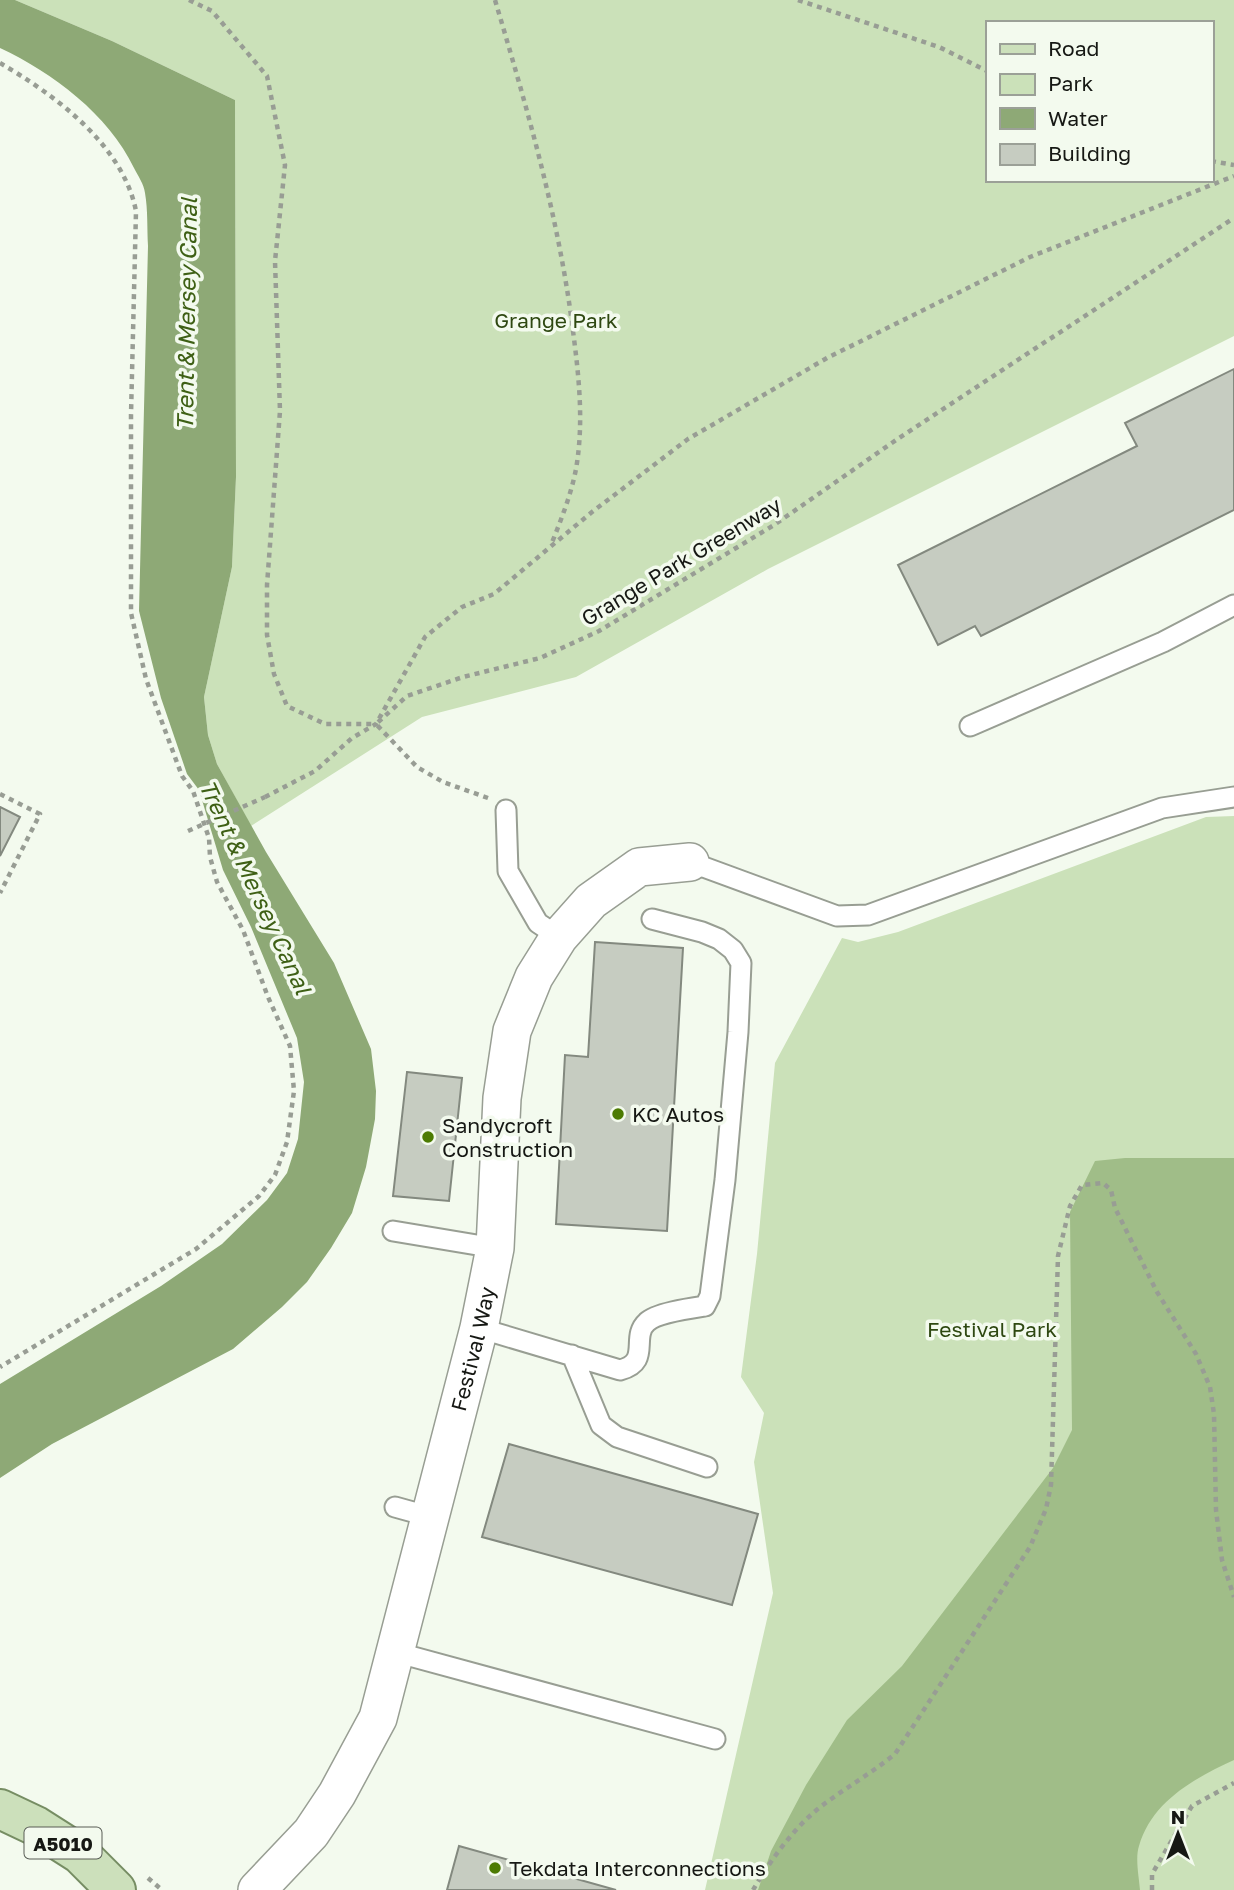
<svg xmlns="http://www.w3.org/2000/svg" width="1234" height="1890" viewBox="0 0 1234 1890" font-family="'Golos Text',sans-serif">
  <rect width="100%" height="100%" fill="#f3faee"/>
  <path fill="#cbe1b9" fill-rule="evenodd" d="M15 0H1234V336L768 569 576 677 422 717 251 826 217 764 208 735 204 697 232 567 236 477 235 100 112 41ZM987 23H1211V180H987Z
    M1234 816V1890H705L773 1593 754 1462 764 1413 741 1377 757 1254 775 1063 842 938 858 942 898 932 1206 817Z"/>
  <path fill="#a0bd88" d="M1125 1158H1234V1760C1195 1778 1152 1801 1139 1846 1135 1858 1139 1877 1140 1890H758L771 1851 806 1785 847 1720 902 1666 1053 1468 1072 1430 1070 1212 1095 1161Z"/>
  <path fill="#8ea976" d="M0 0H15L112 41 235 100 236 477 232 567 204 697 208 735 217 764 266 852 334 963 371 1049 376 1091 375 1119 366 1167 352 1213 331 1248 307 1282 282 1307 233 1349 52 1444 0 1478V1384L161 1286 222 1244 267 1200 287 1173 298 1139 304 1082 297 1038 251 927 223 870 199 790 187 774 161 698 139 611 148 246C147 229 148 210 145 193 144 184 138 176 134 168 108 114 53 73 0 48Z"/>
  <path fill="#c6ccc1" stroke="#83897f" stroke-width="2" d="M1234 369V510L981 636 975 626 938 645 898 565 1137 446 1125 423Z
    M0 807 20 817 0 856Z
    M595 942 683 948 667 1231 556 1224 565 1055 588 1057Z
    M407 1072 462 1078 449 1201 393 1196Z
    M509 1444 758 1514 732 1605 482 1537Z
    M459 1846 616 1890H447Z"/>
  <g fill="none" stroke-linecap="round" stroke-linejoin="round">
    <defs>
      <path id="service" d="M970 726 1163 642 1234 605
        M506 810 508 871 538 923 559 937
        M690 862 837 916 868 915 1162 808 1234 797
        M393 1231 495 1248
        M479 1328 620 1370C652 1362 630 1337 647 1322 656 1313 692 1308 705 1306L710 1296 725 1180 738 1032 741 963 733 950 719 939 702 932 652 919
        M572 1355 601 1425 617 1437 707 1467
        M395 1507 431 1517
        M395 1652 715 1739"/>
      <g id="minor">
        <path id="s1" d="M257 1890 311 1833 337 1794 378 1718 479 1328 495 1248 502 1098 512 1031 534 977 559 937 591 901 639 867 690 862"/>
      </g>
      <path id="primary" d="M0 1809 36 1826 80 1854 116 1890"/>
    </defs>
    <use href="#service" stroke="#989e93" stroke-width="23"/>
    <use href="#minor" stroke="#989e93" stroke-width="40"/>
    <use href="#primary" stroke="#768d63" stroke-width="42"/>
    <path stroke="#989d94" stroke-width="4.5" stroke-dasharray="5 5" stroke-linecap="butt" d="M189 0 212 11 267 76 285 165 275 261 280 411 267 585V635L274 674 287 706 325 724H375
      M495 0C527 108 559 218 573 331 579 377 584 423 576 469 571 495 561 520 551 545
      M798 0 939 47 987 71
      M0 63C55 95 123 145 136 211L131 415V613L146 679 182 776 193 791 209 838 210 857 217 882 243 930 268 997 290 1046 294 1091 287 1142 275 1175 259 1196 196 1249 0 1367
      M1211 161 1234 165
      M0 794 40 814 0 893
      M265 797 315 771 352 738 376 724 425 637 462 607 494 594 592 512 688 439 827 358 1030 257 1234 176
      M488 798 443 782 417 767 376 724 407 696 463 677 540 658 599 631 774 525 899 438 1234 218
      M148 1878 162 1890
      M753 1890C772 1858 797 1823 827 1802 850 1785 873 1772 895 1754L1030 1547 1046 1509 1051 1485 1058 1256 1070 1206 1082 1185 1103 1183 1111 1190 1115 1208 1157 1292 1196 1354 1210 1387 1214 1414 1216 1510 1222 1560 1234 1597
      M1152 1890V1874L1192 1806 1234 1783"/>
    <use href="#service" stroke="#fff" stroke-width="19"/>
    <use href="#minor" stroke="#fff" stroke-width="37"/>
    <use href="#primary" stroke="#cce0bb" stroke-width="38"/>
    <path stroke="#989d94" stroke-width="4.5" stroke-dasharray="5 5" stroke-linecap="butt" d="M188 831 265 797"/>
  </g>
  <g fill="#4c7b02" stroke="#f3faee" stroke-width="2.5">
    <circle cx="618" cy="1114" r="7"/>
    <circle cx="428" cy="1137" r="7"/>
    <circle cx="495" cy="1868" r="7"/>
  </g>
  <g text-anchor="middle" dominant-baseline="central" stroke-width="7" stroke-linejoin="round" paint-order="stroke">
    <rect fill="#f3faee" stroke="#585c55" stroke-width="2" x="24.5" y="1827.5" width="77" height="31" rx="5"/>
    <g font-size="19" font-weight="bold" fill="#161814">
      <text x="63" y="1843">A5010</text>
    </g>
    <g font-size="21" fill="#2e4811" stroke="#f3faee">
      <text x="556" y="320">Grange Park</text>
      <text x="992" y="1329">Festival Park</text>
    </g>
    <g font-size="21" fill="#161814" stroke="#f3faee">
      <text transform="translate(681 561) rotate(-31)">Grange Park Greenway</text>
      <text stroke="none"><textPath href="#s1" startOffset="593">Festival Way</textPath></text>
    </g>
    <g font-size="21" fill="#161814" stroke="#f3faee" text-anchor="start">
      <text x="632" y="1114">KC Autos</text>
      <text x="442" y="1125">Sandycroft<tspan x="442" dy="24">Construction</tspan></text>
      <text x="509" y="1868">Tekdata Interconnections</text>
    </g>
    <g font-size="23" font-style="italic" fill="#3e6015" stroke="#f3faee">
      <text transform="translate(186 314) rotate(-89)">Trent &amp; Mersey Canal</text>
      <text transform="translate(256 887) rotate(65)">Trent &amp; Mersey Canal</text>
    </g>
  </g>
  <rect x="986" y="21" width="228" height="161" fill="#f3faee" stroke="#9ba097" stroke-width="2"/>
  <rect x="1000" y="44" width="35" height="10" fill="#cce0bb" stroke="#9ba097" stroke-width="2"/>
  <text x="1048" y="56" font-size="21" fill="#161814">Road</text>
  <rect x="1000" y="74" width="35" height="21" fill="#cbe1b9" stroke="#9ba097" stroke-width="2"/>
  <text x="1048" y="91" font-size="21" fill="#161814">Park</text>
  <rect x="1000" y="108" width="35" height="21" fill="#8ea976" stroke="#9ba097" stroke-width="2"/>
  <text x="1048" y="126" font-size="21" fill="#161814">Water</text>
  <rect x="1000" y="144" width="35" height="21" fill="#c6ccc1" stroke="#9ba097" stroke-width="2"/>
  <text x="1048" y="161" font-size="21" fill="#161814">Building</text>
  <g transform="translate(1178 1834)" stroke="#f3faee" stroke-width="5" paint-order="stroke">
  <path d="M0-5L12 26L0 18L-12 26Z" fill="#161814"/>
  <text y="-10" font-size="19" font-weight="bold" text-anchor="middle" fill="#161814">N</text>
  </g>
</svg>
